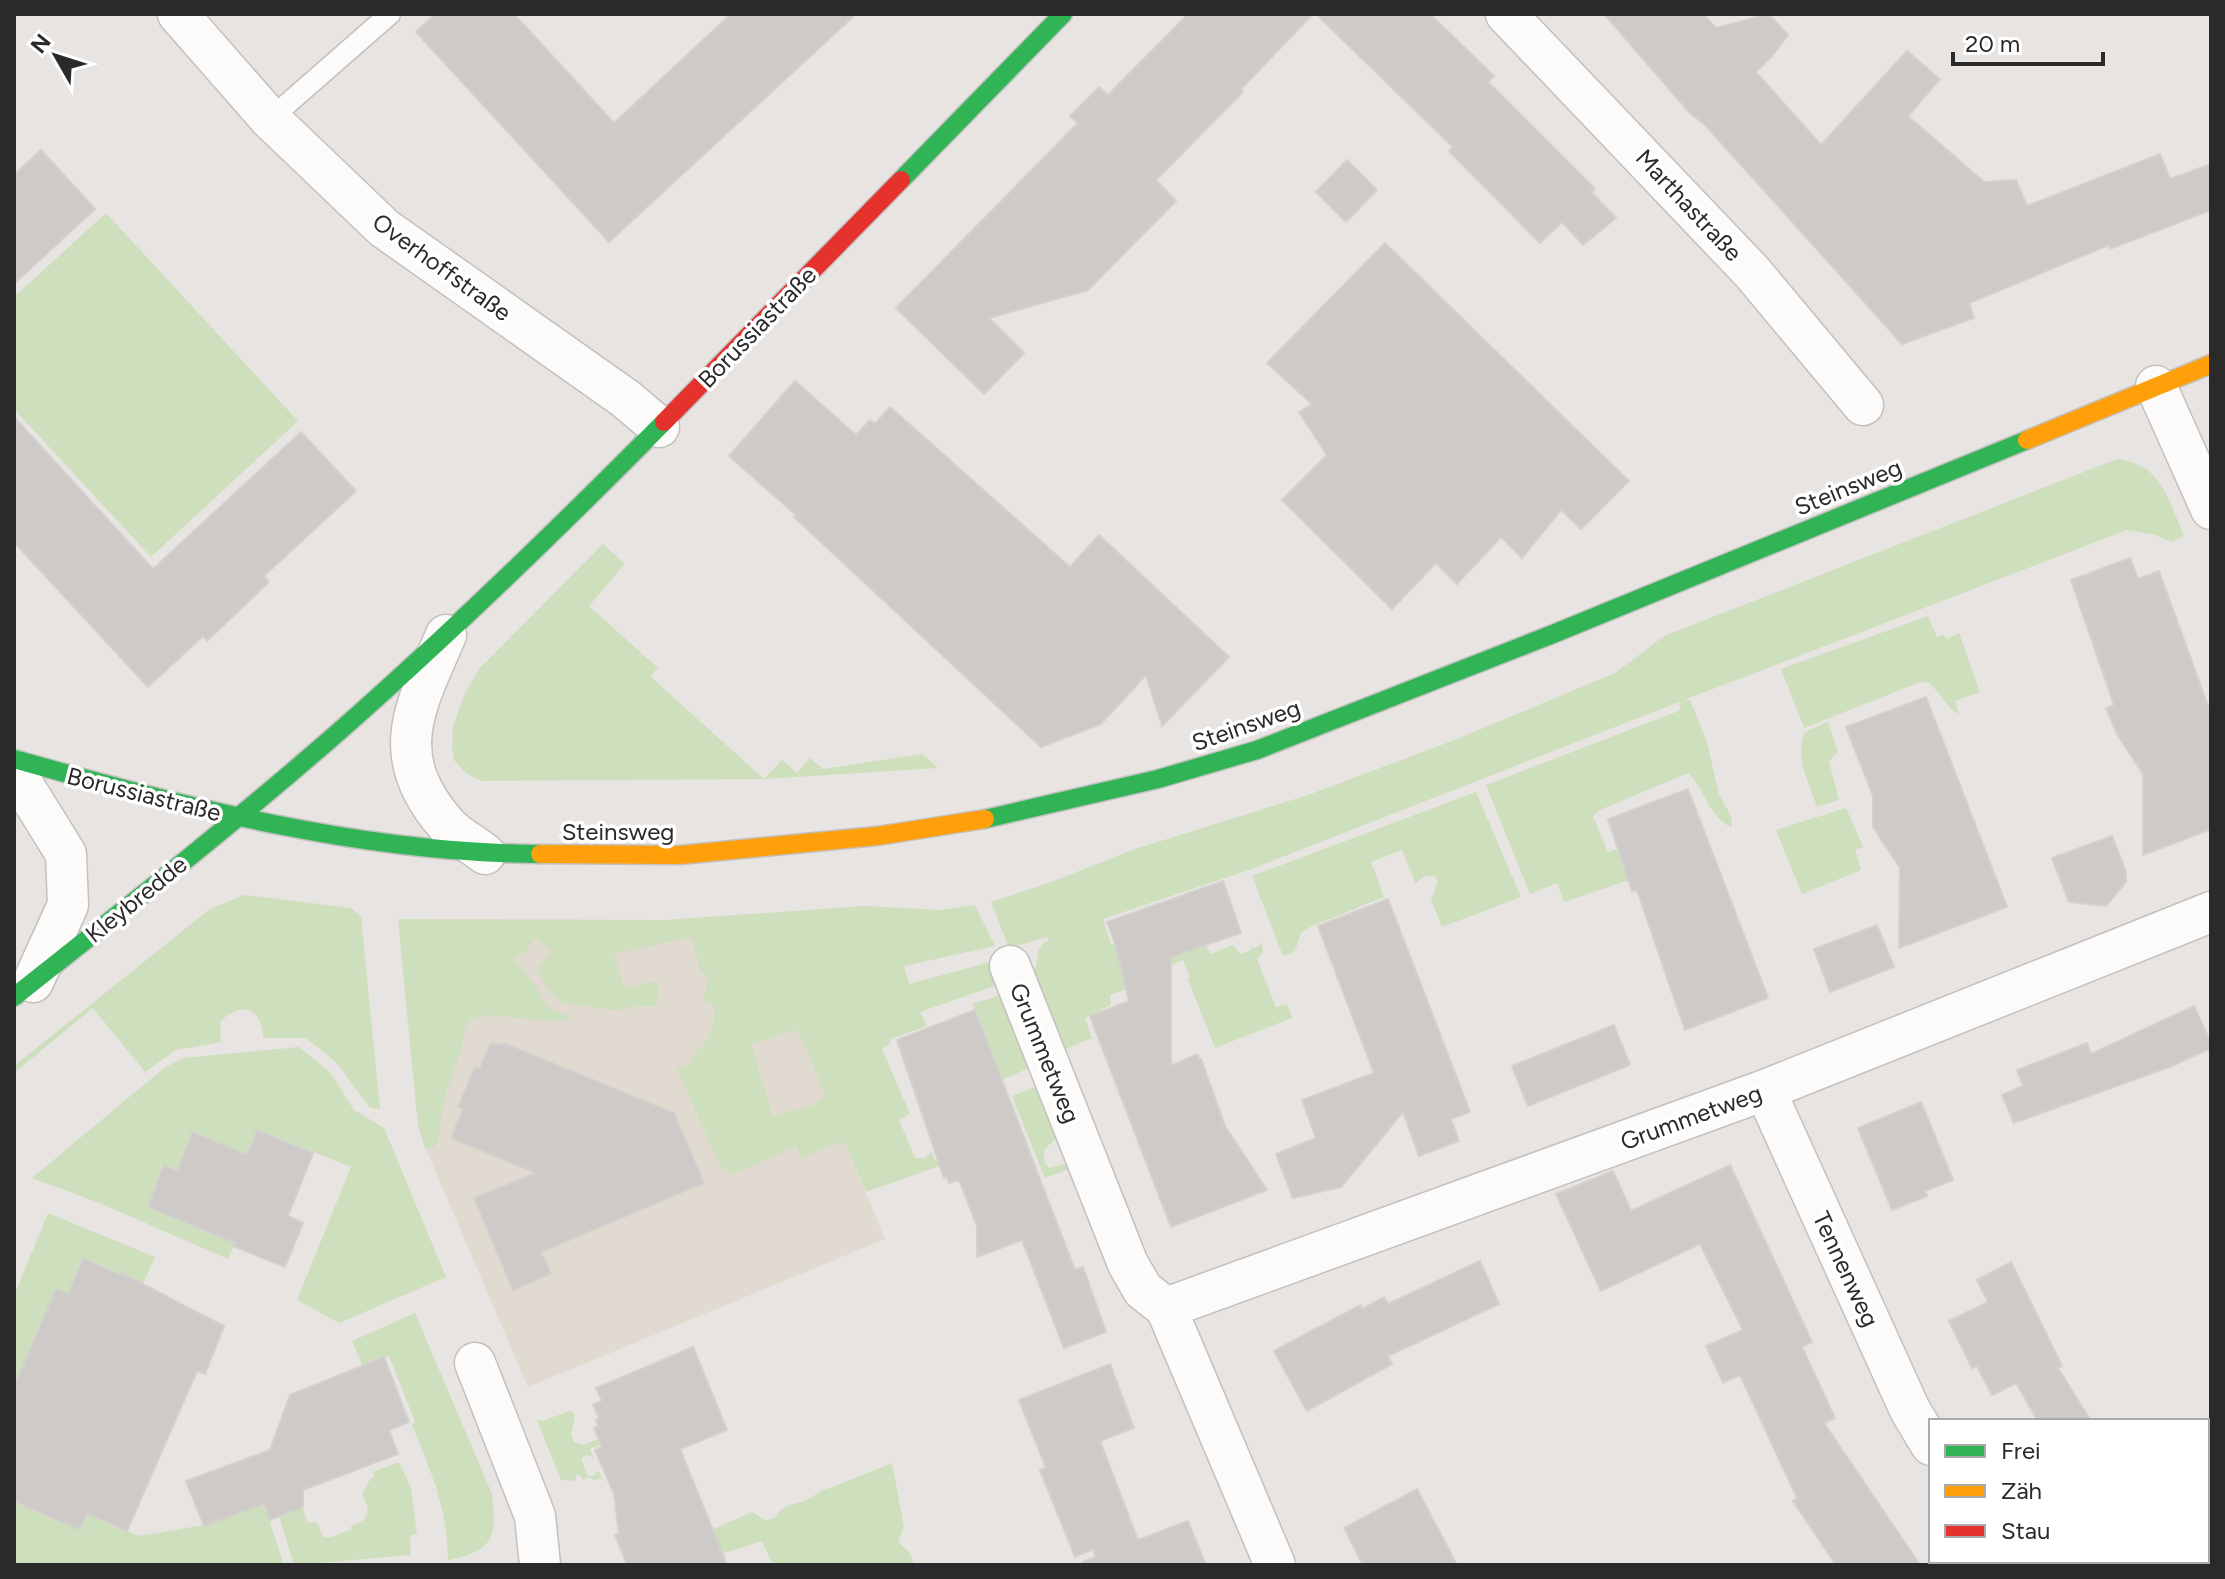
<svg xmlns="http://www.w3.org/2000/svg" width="2225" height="1579" viewBox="0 0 2225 1579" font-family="Figtree,sans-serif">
  <rect width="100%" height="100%" fill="#e8e4e1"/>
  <path fill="#e1dad0" d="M750 914 885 1239 528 1387 424 1145 418 1125 398 919 666 920Z"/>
  <path fill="#cedfbd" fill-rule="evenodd" d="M106 213 298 421 151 557 14 409V297Z
    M2117 459C2162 464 2168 499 2184 536L2171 542 2155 535 2127 530 1684 700H1690L1707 742 1719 795 1731 816 1732 828C1707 815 1708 793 1688 773L1600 810 1593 816 1608 852 1624 847 1635 878 1564 902 1557 883 1530 894 1486 785 1681 710 1679 702 1249 870 1103 919 1111 944 1205 942 1210 954 1233 945 1241 954 1251 950V945L1254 948 1259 946 1261 941 1263 952 1257 959 1276 1007 1287 1004 1292 1018 1215 1048 1188 979 1190 977 1183 960 1128 981 1129 988 1110 995 1111 1005 1085 1018 1092 1038 1061 1051 1031 971 1036 967 1038 952 1044 942 1048 941V937L1009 948 991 902 1054 881 1132 850 1308 795 1452 741 1615 673 1664 636Z
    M603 544 625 564 589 606 658 668 651 677 764 779 782 760 797 773 810 758 823 769 922 754 938 768 764 779 481 781 467 774 454 760 452 748 453 727 464 695 480 668Z
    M1928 616 1937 637 1944 635 1947 639 1959 633 1980 692 1955 701 1959 715 1951 709 1930 683 1920 682 1804 728 1781 669Z
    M1828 722 1838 752 1829 761 1839 800 1817 807C1809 783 1794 756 1805 732Z
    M1476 792 1521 897 1442 927 1431 900 1438 882 1435 876H1424L1416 884 1402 850 1371 862 1384 897 1310 927 1301 933 1295 951 1283 956 1252 876Z
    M1846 808 1863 847 1855 850 1861 870 1802 894 1776 830Z
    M245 895 351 908 361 917 380 1109 370 1108 336 1062 306 1038H263C263 1008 240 1000 220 1022L221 1042 176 1050 145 1072 93 1008 14 1073V1066L210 909Z
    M975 905 995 946 904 966 909 984 994 961 1003 983 920 1012 927 1026 890 1039V1044L882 1049 910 1114 899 1120 915 1158H925L932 1152 935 1160 942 1158 945 1164 866 1192 845 1143H835L802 1158 796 1146 731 1175 724 1166 721 1168 677 1069 690 1064C693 1052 700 1050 706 1041 712 1032 715 1018 715 1007L703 1000 709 976 701 972 692 937 614 954 624 988 658 981 659 983 656 1006 630 1007 621 1011 562 1003 553 995 536 969 552 952 537 938 522 955 518 953 513 959 538 988 540 997 548 1007 574 1019 545 1021 491 1015 471 1020 464 1030 463 1044 445 1096 438 1140 434 1147 426 1150 418 1125 398 919 666 920 864 906 941 910ZM798 1030 825 1095 813 1105 773 1116 751 1044Z
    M1007 993 1036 1065 1002 1080 972 1004Z
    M299 1047 330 1072 354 1110 384 1128 446 1277 339 1323 297 1300 351 1167 258 1130 247 1155 192 1133 177 1171 164 1166 148 1207 235 1243 228 1259 102 1204 32 1178 164 1068 183 1058Z
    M1043 1084 1063 1137 1053 1141 1044 1150V1162L1049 1168 1073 1162 1075 1167 1045 1178 1012 1096Z
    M48 1213 155 1257 143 1284 83 1260 68 1294 56 1289 14 1387V1296Z
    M415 1313 492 1494C497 1537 494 1551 448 1560 447 1507 432 1474 412 1425L415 1422 389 1356 363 1366 352 1341Z
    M570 1411 575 1415 571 1435 574 1442 583 1445 599 1439 601 1445 590 1449 594 1458 587 1455 581 1458 588 1476H593L598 1470 602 1478 594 1480 587 1477 584 1480 578 1474 574 1481 561 1480 537 1420 542 1421Z
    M399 1462 411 1488 417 1534 410 1536 411 1555 294 1565 279 1516 302 1507 308 1523 317 1522 323 1537H331L351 1530V1526C369 1520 372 1511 362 1495L370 1479 374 1476 373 1472Z
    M892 1463 904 1527 898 1542 910 1553 914 1565H773L762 1541 696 1562 687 1541 752 1512 765 1520 775 1518C783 1504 792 1505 805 1501 815 1497 818 1489 830 1488Z
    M14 1501 79 1530 87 1513 139 1536 204 1525 264 1504 284 1565H14Z"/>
  <path fill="#cdcac8" stroke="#d3d0cd" stroke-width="2" d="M435 14H514L614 123 731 14H856L609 242 416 32Z
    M1188 14H1313L1241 89 1243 92 1156 180 1176 201 1088 290 989 318 1024 353 984 394 896 308 1078 123 1070 116 1099 87 1108 95Z
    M1316 14H1430L1494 76 1488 82 1595 189 1591 192 1616 218 1583 245 1562 222 1540 243 1449 151 1453 147Z
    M1604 14H1703L1716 28 1769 14 1788 35 1772 56 1756 72 1821 145 1907 51 1940 79 1908 116 1984 182 2016 180 2027 206 2160 154 2170 179 2211 164V210L2110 249 2109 245 1969 303 1974 318 1902 344 1706 126 1690 113Z
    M41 150 95 209 14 284V175Z
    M1347 160 1377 190 1346 222 1316 192Z
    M1385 243 1629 481 1581 529 1561 510 1522 558 1501 537 1457 584 1436 563 1392 609 1282 500 1327 455 1299 412 1312 404 1267 363Z
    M795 381 856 435 870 420 875 424 890 407 1070 567 1099 535 1229 657 1162 726 1146 675 1101 724 1041 747 794 517 796 515 729 456Z
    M14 417 153 569 301 432 356 491 264 576 269 582 207 641 203 636 148 687 14 542Z
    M2130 558 2138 579 2159 571 2211 714V829L2143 855V774L2117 734 2106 708 2114 705 2071 580Z
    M1926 697 2007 907 1899 948 1900 868 1873 827V796L1846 727Z
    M1688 789 1768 998 1685 1030 1637 890 1632 891 1608 819Z
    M2112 836 2126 872V882L2106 906 2069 902 2052 858Z
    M1223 881 1241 933 1171 957V1066L1197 1054 1199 1059H1201L1225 1126 1267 1190 1171 1227 1090 1016 1129 1001 1115 943 1107 922Z
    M1388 899 1470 1112 1451 1119 1459 1141 1419 1156 1403 1112 1341 1187 1293 1198 1276 1154 1316 1138 1302 1100 1374 1073 1318 926Z
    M1877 925 1894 967 1830 992 1814 949Z
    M2194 1006 2211 1043V1048L2172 1066 2014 1123 2002 1095 2023 1086 2017 1070 2087 1043 2091 1054Z
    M975 1010 1075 1270 1083 1267 1106 1332 1064 1348 1022 1240 977 1257V1226L959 1180 949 1183 947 1177 944 1178 897 1040Z
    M1614 1025 1630 1065 1528 1106 1512 1066Z
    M490 1044H506L674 1113 704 1183 541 1252 551 1274 513 1290 474 1198 536 1173 451 1138 463 1109 458 1107 475 1067 480 1068Z
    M1921 1102 1953 1180 1925 1191 1927 1196 1892 1210 1858 1128Z
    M257 1130 313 1153 288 1216 303 1223 285 1267 233 1246 235 1243 148 1207 164 1165 177 1171 192 1132 247 1155Z
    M1730 1165 1812 1342 1802 1347 1835 1418 1824 1423 1920 1565H1836L1793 1501 1797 1498 1740 1375 1723 1383 1706 1346 1743 1330 1700 1244 1601 1291 1556 1194 1613 1171 1631 1211Z
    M83 1259 121 1275V1273L224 1326 205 1374 197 1371 127 1531 87 1513 80 1530 14 1501V1387L56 1289 68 1294Z
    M1480 1261 1499 1304 1388 1356 1392 1364 1307 1411 1274 1351 1360 1305 1362 1309 1384 1297 1388 1304Z
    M2011 1262 2062 1366 2058 1368 2091 1421H2038L2016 1383 1992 1395 1977 1366 1972 1368 1949 1321 1988 1302 1977 1280Z
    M693 1347 727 1430 680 1449 727 1565H627L615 1535 619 1533 614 1494 595 1450 602 1447 594 1428 598 1426 596 1420 599 1419 593 1404 602 1401 596 1388Z
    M384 1357 409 1422 389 1430 398 1454 303 1490V1507L270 1520 264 1504 204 1526 186 1481 270 1450 290 1395Z
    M1110 1364 1134 1428 1100 1441 1138 1540 1188 1521 1206 1565H1083L1082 1562 1096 1557 1093 1549 1075 1557 1040 1470 1046 1468 1019 1400Z
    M1417 1489 1457 1565H1363L1344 1528Z"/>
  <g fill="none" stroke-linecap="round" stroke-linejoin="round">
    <defs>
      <path id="lane" d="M270 119 390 14"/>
      <path id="street" d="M178 14 270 119 384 228 626 399 659 427
        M1506 14 1752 272 1863 405
        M2156 386 2211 509
        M446 635C415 707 386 755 446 824 456 836 473 844 485 854
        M14 770 66 854 68 905 33 982
        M1010 966 1128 1264 1143 1290 1166 1308 1275 1565
        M1765 1090 1910 1410 1931 1445
        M1166 1308 1765 1090 2211 912
        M475 1363 535 1516 540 1565
        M1998 1561 2001 1565"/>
      <path id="fast" d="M901 180 1063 14
        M14 759C186 807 360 853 540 854
        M985 819 1158 779 1257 750 1553 634 2027 440
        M14 997C125 909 237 821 343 728 454 630 560 527 664 422"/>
      <path id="slow" d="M2027 440 2211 364
        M540 854 680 855 877 836 985 819"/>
      <path id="jam" d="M664 422 901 180"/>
    </defs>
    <use href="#lane" stroke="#c2c1c0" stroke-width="23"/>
    <use href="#street" stroke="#c2c1c0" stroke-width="43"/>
    <use href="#fast" stroke="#c2c1c0" stroke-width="21"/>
    <use href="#slow" stroke="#c2c1c0" stroke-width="21"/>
    <use href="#jam" stroke="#c2c1c0" stroke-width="21"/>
    <use href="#lane" stroke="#fcfbfa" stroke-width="20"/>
    <use href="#street" stroke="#fcfbfa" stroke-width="40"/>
    <use href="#fast" stroke="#30b455" stroke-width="18"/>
    <use href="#slow" stroke="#ff9f0a" stroke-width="18"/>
    <use href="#jam" stroke="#e5322d" stroke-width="18"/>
  </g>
  <g text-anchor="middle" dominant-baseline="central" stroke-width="7" stroke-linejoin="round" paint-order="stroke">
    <g font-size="24" fill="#2a2a2a" stroke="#fff">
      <text transform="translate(1689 205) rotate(47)">Marthastraße</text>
      <text transform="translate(442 267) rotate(36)">Overhoffstraße</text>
      <text transform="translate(757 327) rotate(-46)">Borussiastraße</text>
      <text transform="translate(1848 487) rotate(-22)">Steinsweg</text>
      <text transform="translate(1246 725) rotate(-19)">Steinsweg</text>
      <text transform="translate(144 794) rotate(14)">Borussiastraße</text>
      <text x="618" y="831">Steinsweg</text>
      <text transform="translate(136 899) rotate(-39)">Kleybredde</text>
      <text transform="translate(1045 1053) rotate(68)">Grummetweg</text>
      <text transform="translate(1691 1117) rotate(-20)">Grummetweg</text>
      <text transform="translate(1846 1269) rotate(65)">Tennenweg</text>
    </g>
  </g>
  <rect width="2225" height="1579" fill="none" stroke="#2a2a2a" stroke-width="32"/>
  <rect x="1929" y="1419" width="280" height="144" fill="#ffffff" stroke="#aaaaaa" stroke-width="2"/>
  <rect x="1945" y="1445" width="40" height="12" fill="#30b455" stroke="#aaaaaa" stroke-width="2"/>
  <text x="2001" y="1459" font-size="24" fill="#2a2a2a">Frei</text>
  <rect x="1945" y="1485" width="40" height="12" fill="#ff9f0a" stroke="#aaaaaa" stroke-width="2"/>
  <text x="2001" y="1499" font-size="24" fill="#2a2a2a">Zäh</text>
  <rect x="1945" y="1525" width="40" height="12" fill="#e5322d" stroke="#aaaaaa" stroke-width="2"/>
  <text x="2001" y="1539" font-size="24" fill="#2a2a2a">Stau</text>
  <g transform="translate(56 56) rotate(309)" stroke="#ffffff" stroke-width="6" paint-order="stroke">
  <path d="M0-6L14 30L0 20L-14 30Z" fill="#2a2a2a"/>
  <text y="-12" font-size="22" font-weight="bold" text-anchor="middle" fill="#2a2a2a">N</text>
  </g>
  <path d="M1953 52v12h150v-12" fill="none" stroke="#2a2a2a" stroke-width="4"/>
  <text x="1965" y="52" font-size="24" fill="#2a2a2a" stroke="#ffffff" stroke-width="6" paint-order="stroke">20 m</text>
</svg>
